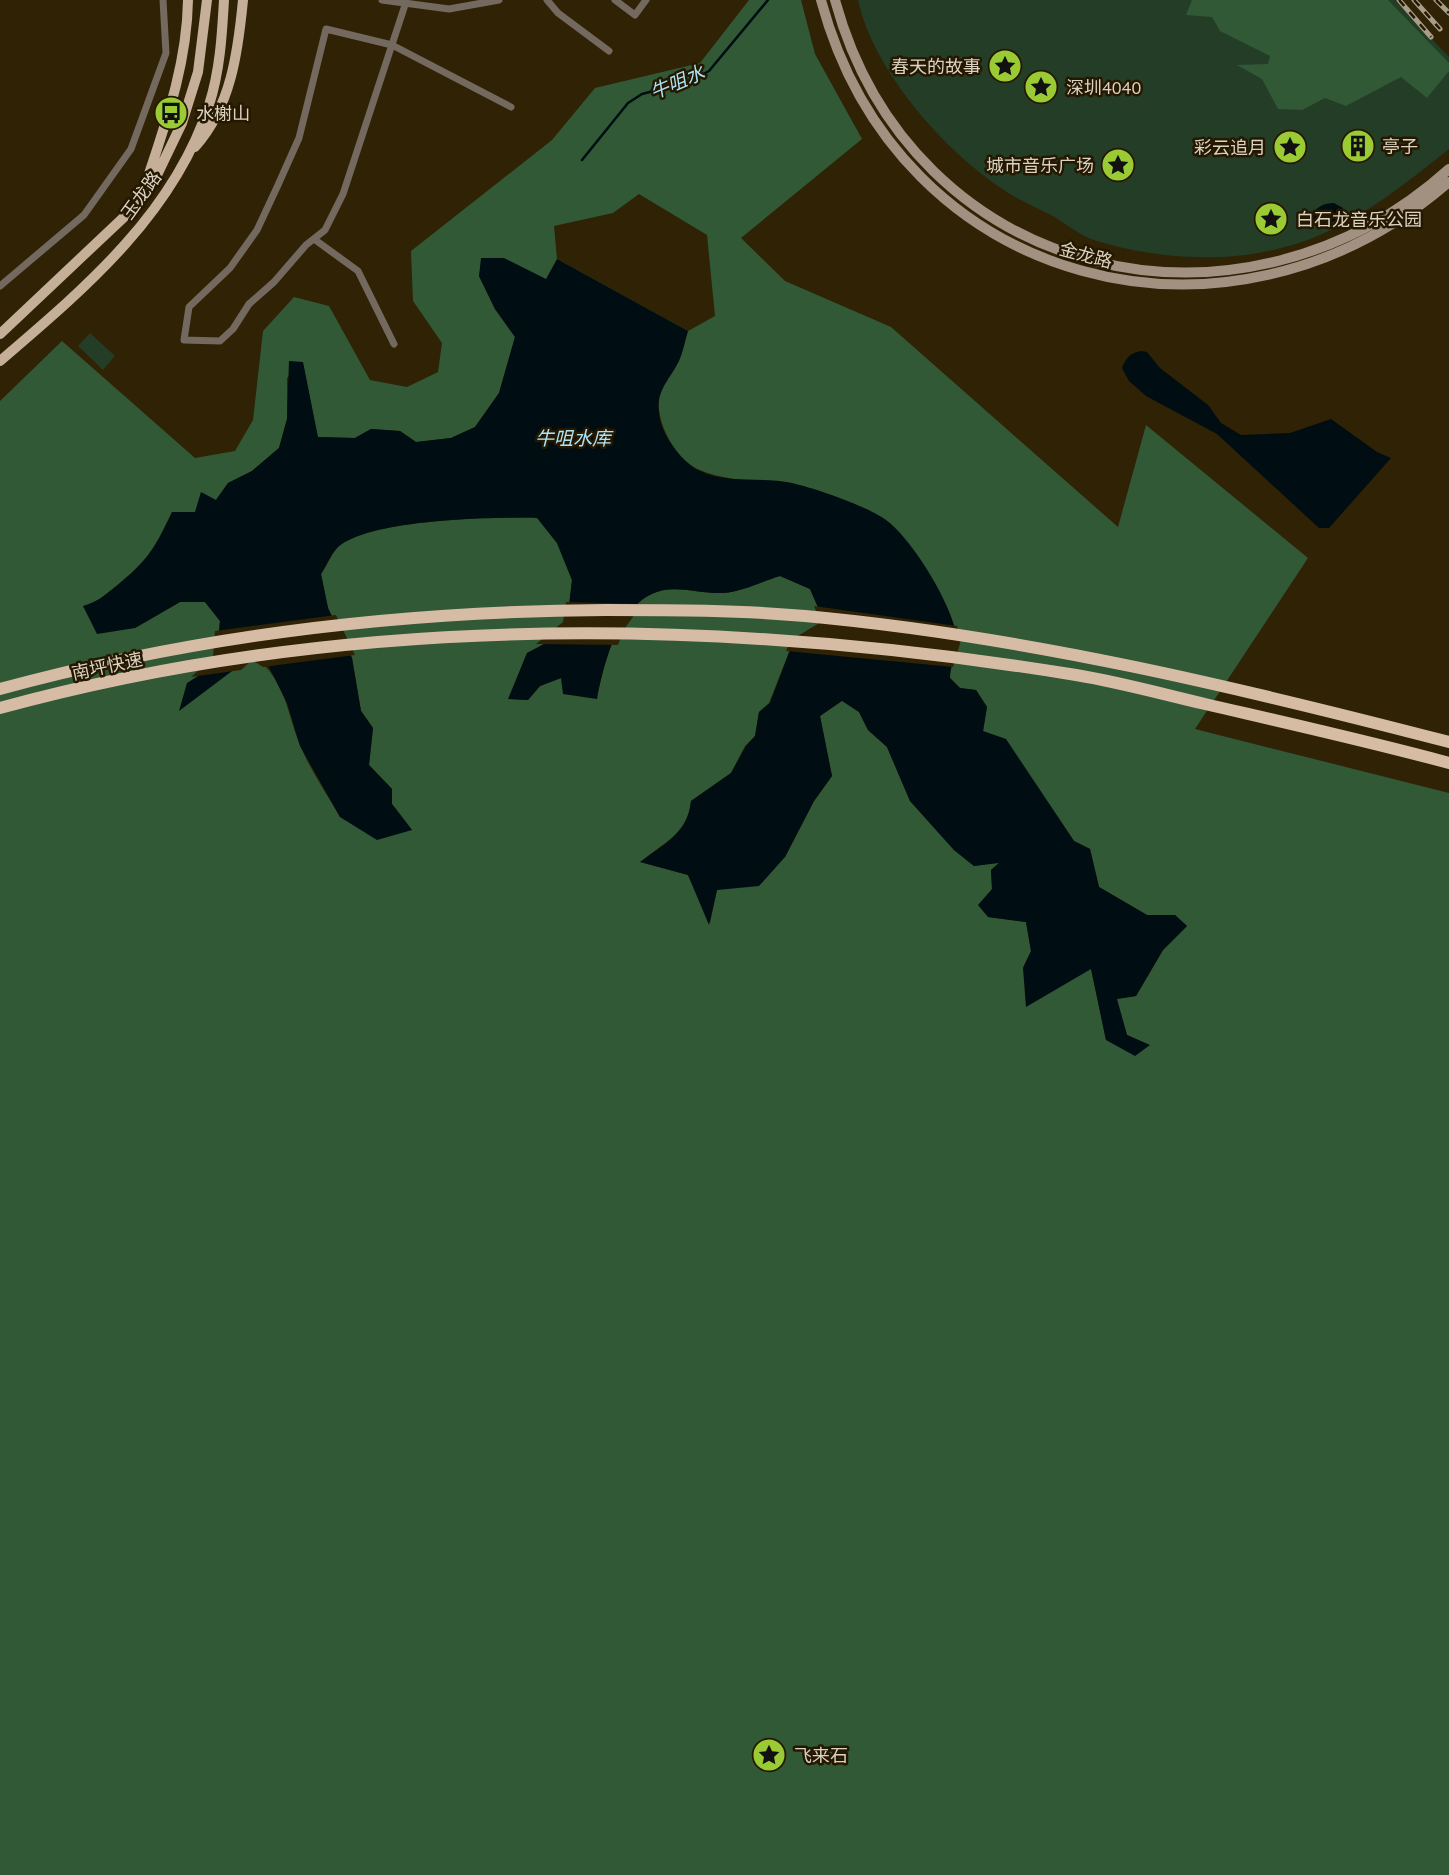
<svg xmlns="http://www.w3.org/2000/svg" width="1449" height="1875" viewBox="0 0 1449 1875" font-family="'PT Sans','Noto Sans SC',sans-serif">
  <rect width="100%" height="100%" fill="#2f2205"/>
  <path fill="#243d27" d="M858 0H1395L1449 57V149C1383 201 1332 244 1245 255 1197 261 1143 255 1097 241 1081 237 1066 223 1051 215 1035 207 1018 200 1004 190 944 151 873 70 858 0Z
    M90 333 115 356 103 370 78 346Z"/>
  <path fill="#315936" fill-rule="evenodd" d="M749 0H801L815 54 862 139 741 238 785 281 891 327 1118 527 1146 425 1308 558 1195 729 1449 793V1875H0V401L62 341 195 458 235 451 253 420 263 331 294 297 329 306 370 380 407 387 438 372 442 343 413 301 411 251 552 140 595 88 700 63ZM639 194 707 235 715 316 688 331 557 259 554 226 613 213ZM558 259 679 361C673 369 664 379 661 388 651 415 674 460 700 470 729 482 761 481 791 483L950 663V678L960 688 976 690 987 707 983 731 1032 779 1074 841 1090 849 1099 887 1147 915H1175L1187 926 1163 950 1136 996 1116 999 1127 1035 1149 1045 1106 1040 1091 968 1066 982 1023 968 1031 951 1026 922 988 917 992 889 991 870 1000 862 974 866 954 850 910 801 887 747 868 730 859 712 842 700 820 716 832 776 814 801 785 857 717 890 710 923 688 875 641 862C663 842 688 835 691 801L731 773 745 746 755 736 759 712 769 703 793 642 826 624 810 589 780 576C763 581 742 592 723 593 704 594 683 587 664 590 620 598 604 662 597 699L561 678 540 686 528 700 509 699 527 653 548 642 567 624 572 580 557 543 537 517C499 517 362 520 338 547 331 554 327 566 321 574L328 608 352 658 361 711 373 728 369 765 392 789V804L412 830 340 817C327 794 310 770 300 745 286 710 286 679 252 655L179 710 216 658 220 621 205 602H180L135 628 83 607C100 601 106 594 120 583 149 559 156 546 172 512H195L216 500 228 483 252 471 279 448 287 419V378L303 363 317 437 355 438 371 429 400 431 416 442 451 438 475 427 499 393 515 337 495 309 479 276 547 280Z
    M1192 0H1388L1449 63V71L1427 98 1401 77 1346 106 1325 98 1302 110 1278 109 1262 79 1237 65 1268 64 1270 56 1220 31 1212 17 1186 15Z"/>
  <path fill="#000d12" d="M1334 203 1343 208C1340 221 1328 227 1315 226L1312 218C1314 207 1324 203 1334 203Z
    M481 258H504L546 279 557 259 688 331C685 341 683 352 679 361 668 383 654 391 660 420 664 437 682 462 698 470 727 485 761 476 792 483 817 489 871 507 890 523 916 546 951 603 957 637 959 648 950 665 950 678L960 688 976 690 987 707 983 731 1006 739 1074 841 1090 849 1099 887 1147 915H1175L1187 926 1163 950 1136 996 1117 999 1127 1035 1150 1045 1135 1056 1106 1040 1091 969 1026 1007 1023 968 1031 951 1026 922 988 917 978 905 992 889 991 870 999 863 974 866 954 850 910 801 887 747 868 730 859 712 842 701 820 716 832 776 814 801 785 857 759 886 717 890 709 925 688 875 640 862C664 844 688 833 691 801L731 773 746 746 755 736 759 712 770 703 793 642 825 624 810 589 780 576C763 581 742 592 724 593 704 594 683 587 664 590 620 598 604 662 597 699L563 694 561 678 540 686 528 700 508 699 527 653 548 642 567 623 572 580 557 543 537 518C490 517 381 519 342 544 333 549 327 565 321 574L328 608 352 658 361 711 373 728 369 765 392 789V804L412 830 377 840 340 817 300 746 287 703 269 667 252 656 179 711 187 683C217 666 217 653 220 621L205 602H180L135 628 97 634 83 606C100 601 106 594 120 583 149 559 156 546 172 512H195L201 492 216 500 228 483 252 471 279 448 287 419 289 361 303 362 318 437 355 438 371 429 400 431 416 442 451 438 475 427 499 393 515 337 495 309 479 276Z
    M1141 351 1147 352 1160 368 1208 405 1221 423 1241 435 1290 433 1331 419 1377 452 1391 458 1329 528H1319L1217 434 1146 396 1129 381 1122 368C1126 358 1130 353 1141 351Z"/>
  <path fill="#2f2205" d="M566 602 642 604 625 628 618 645 536 644 563 622Z
    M814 606 957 626 961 640 953 667 786 651 791 640 821 622Z
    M336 615 355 655 263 667 252 660 241 670 191 677 213 657 215 631Z"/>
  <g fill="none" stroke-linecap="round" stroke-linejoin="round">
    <path stroke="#000d12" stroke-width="2.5" d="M582 160 628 103 642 94 688 82 709 71 768 0"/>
    <path stroke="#74695f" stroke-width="7" d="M382 0 449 9 499 0
      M547 0 558 13 609 51
      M615 0 635 15 646 0
      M405 5 343 194 325 230 306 245 274 282 249 304 233 329 220 341 184 340 189 307 230 268 257 230 278 185 299 138 326 29 392 45 511 107
      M314 239 358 271 394 344
      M0 286 84 215 131 149 166 53 163 0"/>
    <path stroke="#a29080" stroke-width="10" d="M821 0C898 288 1229 373 1449 182
      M835 0C911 280 1239 358 1449 169"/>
    <path stroke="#c5af99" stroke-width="10" d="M195 147C231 107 238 52 243 0
      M145 186C165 125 187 65 188 0
      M0 334 140 202 157 175 182 123 198 72 207 0
      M0 361C84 289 174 214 209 105 220 71 222 35 224 0"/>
    <path stroke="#d6bca4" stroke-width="12" d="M0 689C198 635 401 611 606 610 672 610 739 610 805 616 1024 636 1237 687 1449 742
      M0 708C351 612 719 617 1076 675 1119 682 1162 694 1205 704 1287 723 1368 741 1449 763"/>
    <defs>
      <path id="rail" d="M1399 0 1431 37
        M1414 0 1440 29
        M1436 0 1449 13"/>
    </defs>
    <use href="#rail" stroke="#a79d89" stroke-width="5"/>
    <use href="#rail" stroke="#251800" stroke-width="2.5" stroke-dasharray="8" stroke-linecap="butt"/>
  </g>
  <defs>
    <symbol id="sight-disc" viewBox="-11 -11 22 22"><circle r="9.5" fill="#9acb34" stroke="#251800"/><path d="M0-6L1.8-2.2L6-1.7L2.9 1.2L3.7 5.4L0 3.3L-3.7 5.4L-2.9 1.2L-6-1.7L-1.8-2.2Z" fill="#111"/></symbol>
    <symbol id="bus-disc" viewBox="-11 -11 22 22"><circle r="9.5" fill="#9acb34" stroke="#251800"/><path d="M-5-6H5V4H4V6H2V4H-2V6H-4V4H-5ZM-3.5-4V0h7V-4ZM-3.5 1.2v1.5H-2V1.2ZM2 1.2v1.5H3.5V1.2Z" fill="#111"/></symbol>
    <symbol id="building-disc" viewBox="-11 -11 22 22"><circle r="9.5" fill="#9acb34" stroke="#251800"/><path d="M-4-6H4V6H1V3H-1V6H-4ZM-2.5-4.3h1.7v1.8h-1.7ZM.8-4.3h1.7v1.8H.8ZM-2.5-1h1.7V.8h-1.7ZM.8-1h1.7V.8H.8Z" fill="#111"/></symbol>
  </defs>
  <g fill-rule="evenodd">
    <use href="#sight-disc" x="986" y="47" width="38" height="38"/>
    <use href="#sight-disc" x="1022" y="68" width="38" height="38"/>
    <use href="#bus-disc" x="152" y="94" width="38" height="38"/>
    <use href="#building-disc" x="1339" y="127" width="38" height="38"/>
    <use href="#sight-disc" x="1271" y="128" width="38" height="38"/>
    <use href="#sight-disc" x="1099" y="146" width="38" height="38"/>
    <use href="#sight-disc" x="1252" y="200" width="38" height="38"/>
    <use href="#sight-disc" x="750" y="1736" width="38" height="38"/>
  </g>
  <g text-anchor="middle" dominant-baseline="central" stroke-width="5" stroke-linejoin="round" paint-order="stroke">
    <g font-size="18" fill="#dbd2c2" stroke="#251800" text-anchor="start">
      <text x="981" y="66" text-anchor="end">春天的故事</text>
      <text x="1066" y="87">深圳4040</text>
      <text x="196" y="113">水榭山</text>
      <text x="1382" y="146">亭子</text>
      <text x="1266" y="147" text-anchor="end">彩云追月</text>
      <text x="1094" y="165" text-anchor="end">城市音乐广场</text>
      <text x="1296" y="219">白石龙音乐公园</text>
      <text x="794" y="1755">飞来石</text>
    </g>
    <g font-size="18" fill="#dbd2c2" stroke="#251800">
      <text transform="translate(141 195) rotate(-54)">玉龙路</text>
      <text transform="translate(1086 255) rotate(15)">金龙路</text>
      <text transform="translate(107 666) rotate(-12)">南坪快速</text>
    </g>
    <g font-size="19" font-style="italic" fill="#ace4f6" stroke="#251800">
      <text transform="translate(677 82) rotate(-23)">牛咀水</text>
      <text x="573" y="438">牛咀水库</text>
    </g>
  </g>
</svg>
